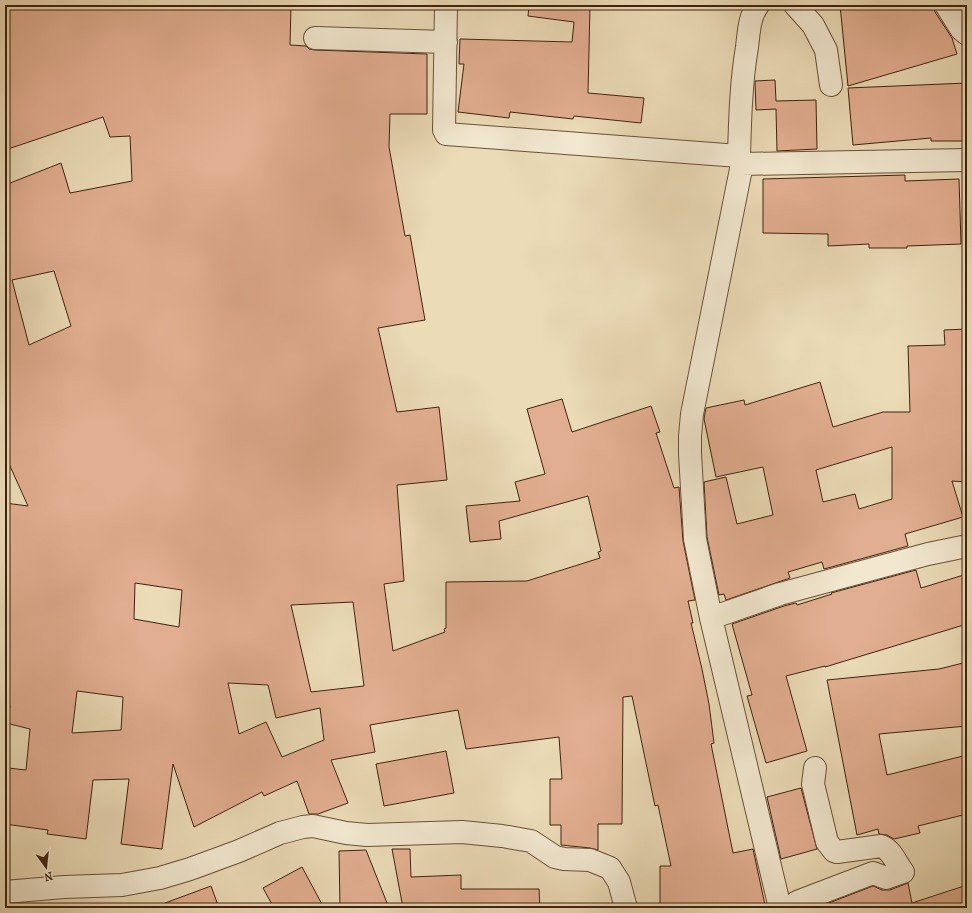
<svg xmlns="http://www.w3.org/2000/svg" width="972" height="913" viewBox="0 0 972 913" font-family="'IM FELL French Canon',serif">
  <rect width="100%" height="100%" fill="#ebdbb7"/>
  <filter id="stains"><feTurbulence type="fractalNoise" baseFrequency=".005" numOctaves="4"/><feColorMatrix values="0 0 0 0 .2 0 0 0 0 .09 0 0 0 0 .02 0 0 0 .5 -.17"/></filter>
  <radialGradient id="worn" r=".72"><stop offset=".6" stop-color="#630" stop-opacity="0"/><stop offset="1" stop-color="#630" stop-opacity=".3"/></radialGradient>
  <path fill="#e2ae91" stroke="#3f220e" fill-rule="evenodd" d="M5 5H291L290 45 306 46 309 49 315 50 427 54V114H390L389 147 405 236 410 235 425 320 378 328 397 412 439 407 447 480 397 485 404 581 384 584 393 651 445 632 444 629 446 628V582L527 581 600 558 598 552 601 551 588 496 499 521 501 539 470 542 466 506 520 501 515 482 545 474 527 409 562 399 572 432 651 406 660 432 656 433 674 488 679 487 683 541 695 600 688 601 693 623H691L702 669 709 704 714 743 711 744 733 853 753 849 765 905 751 908H660V866H671L658 805 655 806 632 696 623 697 622 824H598V850L590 848 561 845V825H550V779H562L559 737 466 749 458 710 370 725 375 752 331 760 348 803 318 814H309L297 781 264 796 262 792 194 827 173 764 162 849 121 844 129 779 93 780 86 839 47 834 48 830 5 824V789L8 768 26 770 30 729 6 723 10 706 5 705V503L28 506 5 455V185L61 163 70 193 132 181 130 136 110 137 103 117 5 150ZM54 271 71 326 29 345 12 280ZM135 583 182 590 179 627 134 619ZM353 602 364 686 311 692 291 605ZM228 683 268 685 276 718 320 708 324 740 282 757 266 722 239 734ZM77 691 123 697 121 730 72 733Z
    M529 5H590L588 93 644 98 641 123 574 116 573 119 510 112 509 118 458 112 464 64H459L460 39 572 42 574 22 528 16Z
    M840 5H934L935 12 952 38 957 54 848 86Z
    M775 80 776 101 816 100 817 149 777 151 776 109 756 110 755 81Z
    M967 83V141H931V138L853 145 848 88Z
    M905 175V181L959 179 961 244 907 246V248H869V244L828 246V234L763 233V179Z
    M967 329V482L952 481 963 517 905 534 908 546 824 569 822 562 788 572 790 578 726 600 724 594 719 595 707 537 704 482 726 477 737 524 773 515 763 467 716 477 704 419 706 408 744 400 745 405 820 382 833 427 883 412H910L908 346 945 345 944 330ZM892 447V499L859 509 855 494 823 502 816 470Z
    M916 570 921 588 967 574V624L825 667V666L786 676 807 751 766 763 747 696 752 695 732 624 784 606 796 603 797 605 832 594 831 593Z
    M967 662V726L879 734 887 775 967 755V814L918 826 920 833 894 839 887 835 879 834 878 829 857 835 827 680 939 669Z
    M446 751 454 793 384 806 376 764Z
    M801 788 817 849 781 859 767 797Z
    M392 849H410L411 877 461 875V889H539L540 908H403Z
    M366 850 389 908H340L339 851Z
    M302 867 324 908H274L263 888Z
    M908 883 912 903 967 885V908H816L873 886 882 890H890Z
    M211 886 219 908H158L157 906Z"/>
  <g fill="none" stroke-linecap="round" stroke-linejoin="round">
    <defs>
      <path id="minor" d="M446 5 444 130 446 134 739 156
        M795 5 813 25 826 50 831 85
        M946 5 961 29 967 34
        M315 38 446 42
        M742 164 739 156C740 119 741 83 747 47 749 32 749 17 758 5
        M711 618 780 594 928 554 967 546
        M5 892 64 887 122 885 160 878 190 869 239 851 280 833 303 827 313 826 346 833 367 835 462 832 502 836 531 841 555 857 564 859 590 860 610 868 619 882 626 908
        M780 908 711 618 695 539 690 454V436L692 414 742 164 967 160
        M792 908 797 902 873 873 886 878 903 872C896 863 892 850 881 846L837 852 834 851 827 842 813 784 815 768"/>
    </defs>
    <use href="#minor" stroke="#6a5038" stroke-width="24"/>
    <use href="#minor" stroke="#f2e8d0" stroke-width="22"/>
  </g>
  <rect width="972" height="913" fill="none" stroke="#ebdbb7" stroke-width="20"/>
  <rect x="6" y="6" width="960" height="901" fill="none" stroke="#3f220e" stroke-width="2"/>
  <rect x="10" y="10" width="952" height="893" fill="none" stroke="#3f220e"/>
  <g transform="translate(46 867) rotate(165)" stroke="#f2e8d0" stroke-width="3" paint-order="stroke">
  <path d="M0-3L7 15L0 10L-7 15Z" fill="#3f220e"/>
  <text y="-6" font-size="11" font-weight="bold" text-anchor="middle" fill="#3f220e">N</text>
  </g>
  <rect width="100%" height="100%" filter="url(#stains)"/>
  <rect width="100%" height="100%" fill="url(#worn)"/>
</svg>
